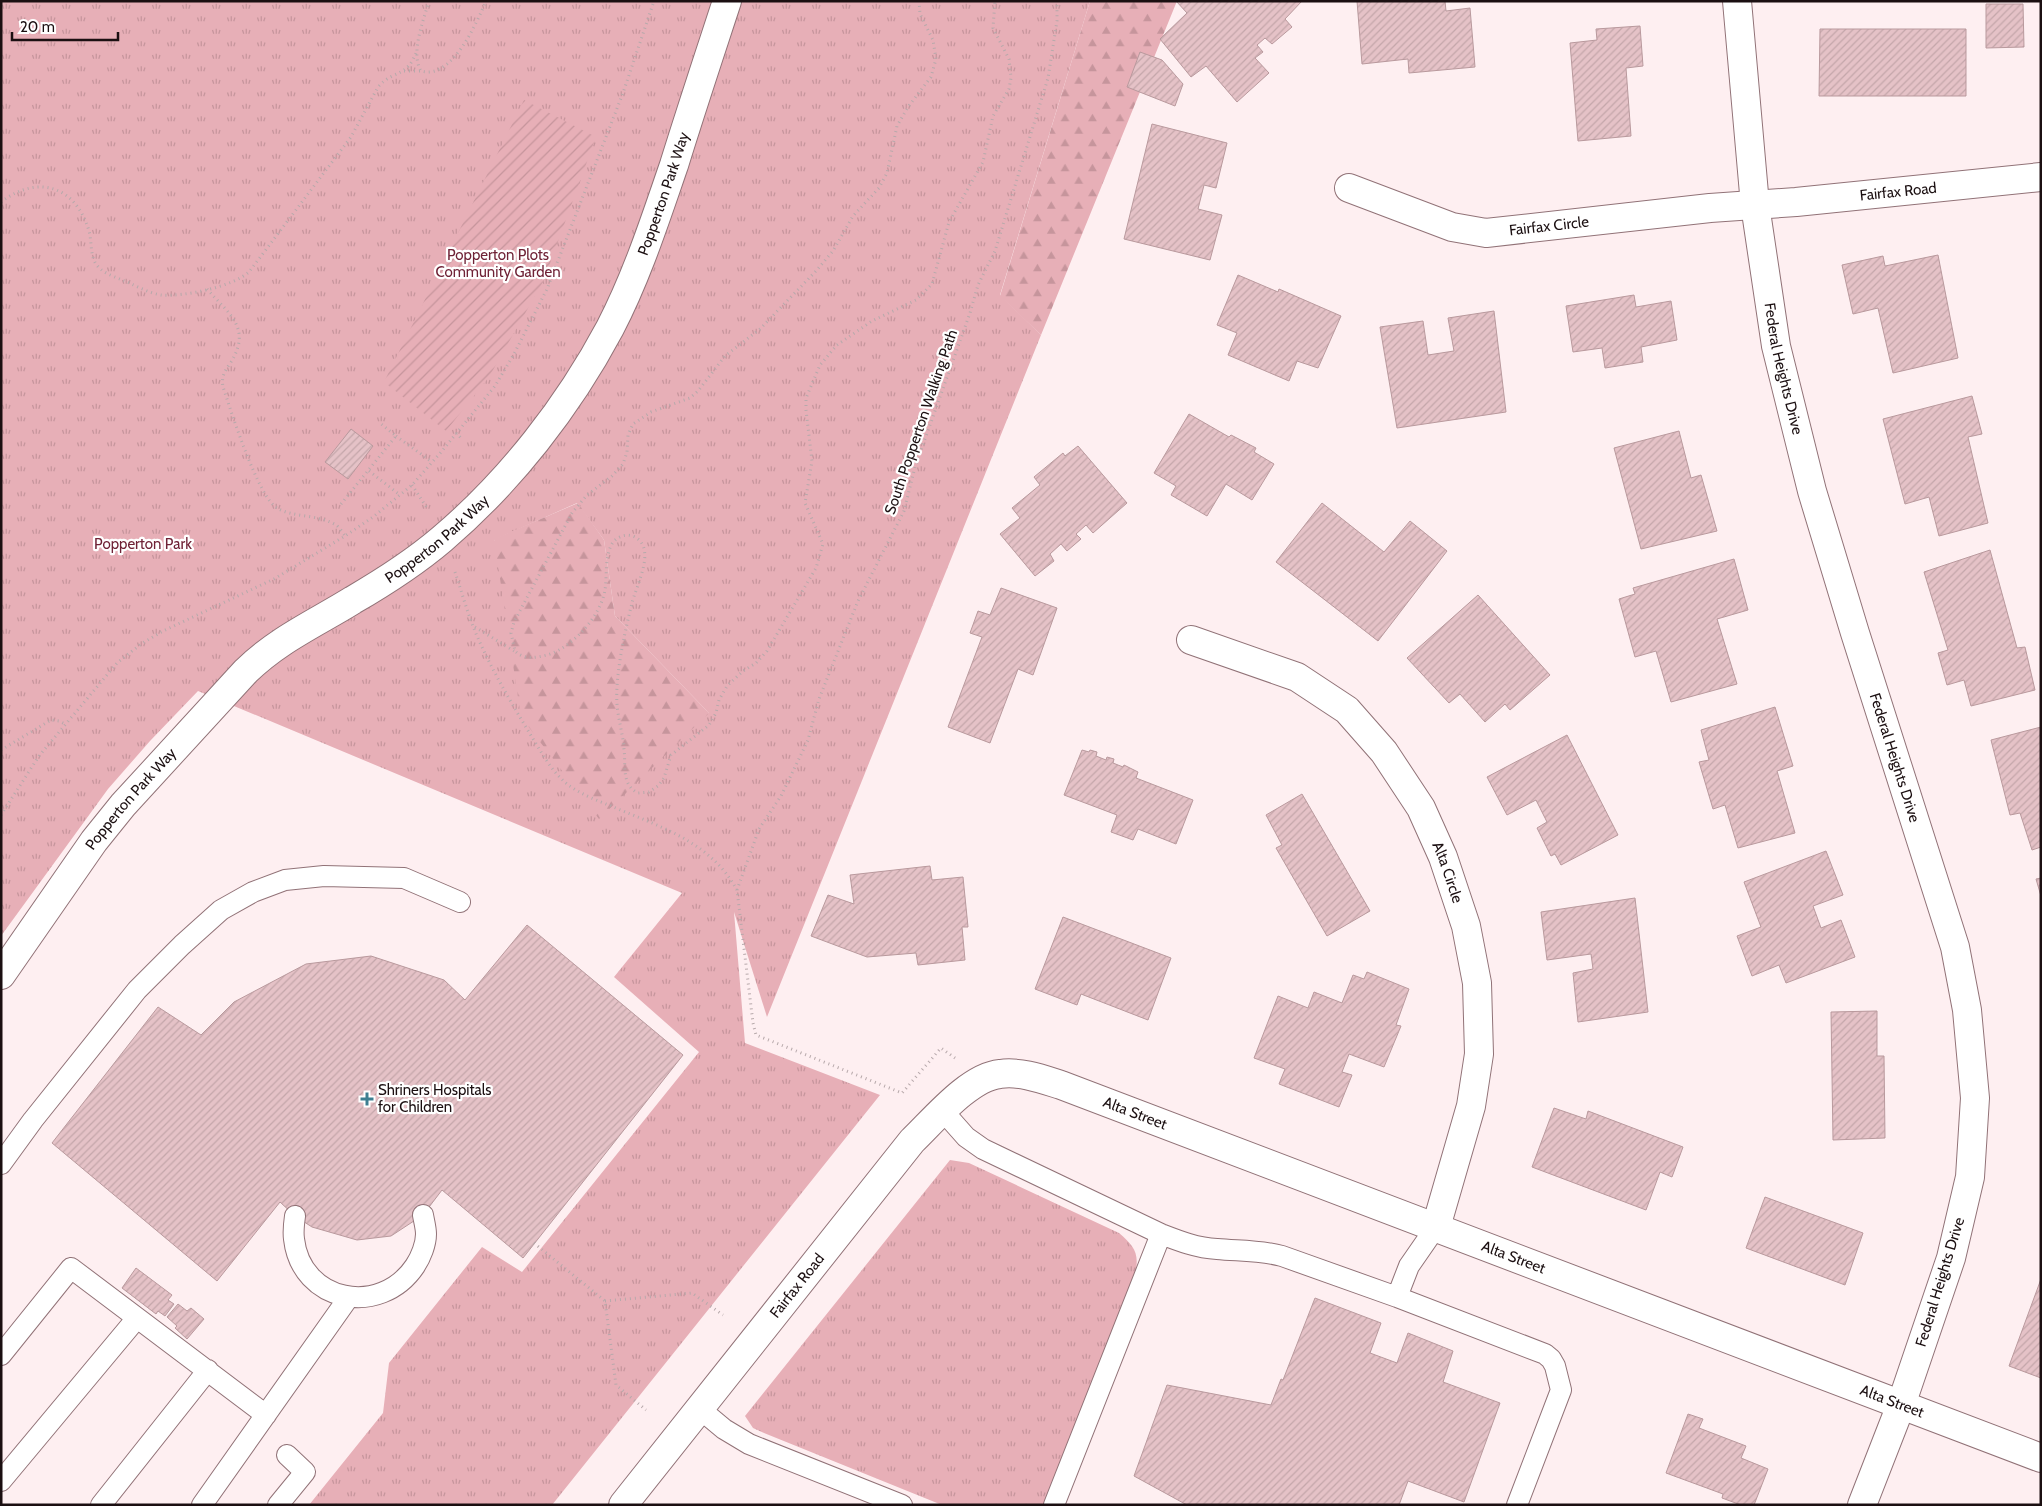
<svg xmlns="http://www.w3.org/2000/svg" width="2042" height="1506" viewBox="0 0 2042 1506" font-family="Cabin,sans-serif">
  <defs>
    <pattern id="grass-tufts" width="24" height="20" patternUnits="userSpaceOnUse" patternTransform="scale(1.25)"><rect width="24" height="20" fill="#e7afb7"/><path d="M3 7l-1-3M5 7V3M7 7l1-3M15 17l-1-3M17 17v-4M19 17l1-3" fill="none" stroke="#c6959c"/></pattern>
    <pattern id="forest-firs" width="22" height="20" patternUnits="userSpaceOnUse" patternTransform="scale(1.25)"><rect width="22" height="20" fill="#e7afb7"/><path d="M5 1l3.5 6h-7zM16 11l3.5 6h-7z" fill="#c6959c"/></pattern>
    <pattern id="garden-furrows" width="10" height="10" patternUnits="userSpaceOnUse" patternTransform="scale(1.25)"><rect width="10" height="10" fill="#e7afb7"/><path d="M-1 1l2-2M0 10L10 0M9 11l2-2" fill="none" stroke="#c6959c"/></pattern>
    <pattern id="building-hatch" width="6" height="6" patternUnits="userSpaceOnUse" patternTransform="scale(1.25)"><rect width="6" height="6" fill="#e5c2c7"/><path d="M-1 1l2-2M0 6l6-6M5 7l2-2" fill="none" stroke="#c4a6aa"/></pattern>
  </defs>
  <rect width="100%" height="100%" fill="#feeff1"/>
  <path fill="url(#grass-tufts)" fill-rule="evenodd" d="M1 1H1090L1000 295 1041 335 767 1017 734 912 745 1043 880 1095 552 1505H309L383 1413 389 1363 482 1247 522 1272 699 1052 614 977 682 893 198 691 150 741 108 789 1 936ZM577 503 604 540 615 616 709 713 494 540Z
    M950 1160 969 1163 1119 1233C1134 1246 1140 1253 1135 1274L1045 1505H942L764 1433 753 1428 745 1416Z"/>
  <path fill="url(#forest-firs)" d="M1090 1H1177L1041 335 1000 296Z
    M578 503 604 540 615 616 709 713 599 819 521 717 494 539Z"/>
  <path fill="url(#garden-furrows)" d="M524 100 596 137 544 280 489 377 446 431 384 382Z"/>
  <path fill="url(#building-hatch)" stroke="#b9999d" d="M1176 1H1302L1285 19 1292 27 1272 44 1265 38 1257 45 1263 52 1255 58 1269 73 1237 102 1206 66 1191 77 1160 39 1187 13Z
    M1357 1H1445L1446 11 1470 8 1475 67 1409 73 1408 59 1362 64Z
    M1986 4H2023L2024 47 1986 48Z
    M1640 26 1643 66 1626 68 1631 136 1578 141 1570 43 1597 40 1596 29Z
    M1820 29H1966V96H1819Z
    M1140 52 1162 60 1183 84 1175 106 1127 87Z
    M1152 124 1227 143 1216 188 1204 185 1198 209 1222 215 1210 260 1124 239Z
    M1938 255 1958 358 1893 373 1878 308 1853 314 1842 265 1883 256 1885 266Z
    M1238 275 1278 292 1279 289 1341 316 1318 368 1297 361 1289 381 1228 355 1237 333 1217 325Z
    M1634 295 1636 307 1671 301 1677 340 1641 347 1643 362 1605 368 1602 348 1573 352 1566 306Z
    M1494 311 1506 412 1397 428 1380 327 1423 321 1428 355 1454 351 1448 318Z
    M1972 396 1982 434 1968 437 1988 523 1939 536 1929 497 1905 504 1883 419Z
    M1189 414 1229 437 1231 435 1256 448 1254 452 1274 464 1252 500 1226 484 1207 516 1171 495 1176 486 1154 473Z
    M351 429 373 446 348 479 325 462Z
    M1679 431 1691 478 1701 475 1717 531 1641 549 1614 448Z
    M1078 446 1127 503 1093 533 1086 525 1076 534 1081 539 1067 551 1061 544 1050 554 1054 561 1035 576 1000 534 1020 518 1012 508 1040 485 1034 477 1063 453 1065 456Z
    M1322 503 1384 552 1410 521 1447 551 1378 641 1276 562Z
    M1990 550 2017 648 2025 647 2035 690 1971 706 1964 680 1947 685 1938 653 1948 650 1924 572Z
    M1734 559 1748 610 1717 619 1737 684 1671 702 1656 651 1635 657 1619 599 1635 594 1633 588Z
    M1001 588 1057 608 1033 675 1018 669 990 743 948 727 982 637 970 633 978 611 990 615Z
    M1478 595 1550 675 1510 710 1505 704 1485 722 1460 694 1449 703 1407 658Z
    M1775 707 1793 766 1777 771 1795 833 1738 848 1725 805 1713 809 1699 762 1709 760 1701 730Z
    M2041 727V847L2032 850 2020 813 2010 815 1991 740Z
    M1567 735 1618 835 1561 865 1555 854 1551 856 1537 828 1547 822 1536 800 1507 815 1487 777Z
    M1082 750 1089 752 1090 750 1097 752 1096 756 1106 760 1107 757 1114 759 1113 763 1123 767 1124 765 1138 772 1136 778 1193 800 1176 844 1138 829 1133 840 1111 832 1117 815 1064 795Z
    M1302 794 1370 911 1327 936 1276 848 1282 845 1266 815Z
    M1826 851 1843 895 1813 906 1821 928 1841 920 1855 957 1786 983 1779 965 1752 976 1737 936 1761 927 1744 882Z
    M930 866 932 880 963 877 968 927H962L965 960 918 965 916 953 867 957 811 936 828 895 854 904 850 875Z
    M2041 878V896L2036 879Z
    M1635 898 1648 1012 1578 1022 1573 973 1593 969 1591 954 1547 960 1541 912Z
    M1063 917 1171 958 1148 1020 1081 994 1077 1005 1035 989Z
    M527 925 683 1055 523 1258 442 1190 423 1215 391 1236 357 1240 312 1227 295 1216 280 1202 217 1281 52 1143 158 1007 201 1035 234 1002 306 964 371 956 444 980 465 1000Z
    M1367 972 1409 989 1396 1025 1401 1026 1384 1067 1349 1054 1342 1072 1352 1075 1339 1107 1279 1084 1285 1069 1254 1058 1278 996 1308 1008 1314 992 1342 1003 1353 975 1364 979Z
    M1877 1011V1056H1884L1885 1138 1833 1140 1831 1012Z
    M1554 1108 1586 1119 1588 1111 1683 1147 1672 1177 1660 1172 1646 1210 1532 1167Z
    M1765 1197 1863 1233 1845 1285 1746 1248Z
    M136 1268 172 1295 168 1300 174 1304 165 1316 158 1311 156 1314 122 1288Z
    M2041 1279V1378L2009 1366Z
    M1315 1298 1381 1323 1370 1353 1397 1363 1408 1333 1453 1351 1443 1382 1500 1403 1464 1502 1408 1481 1399 1505H1187L1134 1476 1167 1385 1271 1405 1281 1379 1283 1380Z
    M178 1304 187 1311 191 1308 204 1319 187 1339 175 1328 177 1326 167 1317Z
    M1688 1414 1703 1419 1699 1428 1746 1446 1741 1458 1768 1469 1754 1505H1741L1722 1498 1723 1494 1666 1473Z"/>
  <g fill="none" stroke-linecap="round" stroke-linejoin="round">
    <defs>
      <path id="lane" d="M943 1111 966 1137 983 1149 1161 1234C1179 1241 1197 1248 1217 1249 1239 1251 1260 1250 1282 1256L1397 1297 1545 1354 1551 1359 1555 1366 1561 1390 1517 1505
        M1 1164 33 1120 137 990 182 945 221 910 253 892 285 880 324 876 404 878 460 902
        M295 1216C294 1223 293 1232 294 1239 301 1302 380 1318 415 1266 421 1257 426 1244 426 1234 426 1228 424 1221 423 1215
        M1397 1297 1409 1266 1436 1227
        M1 1355 71 1268 266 1415
        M700 1409 724 1429 749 1444 902 1505
        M1 1481 137 1318
        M101 1505 208 1370
        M202 1505 349 1297
        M278 1505 305 1472 287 1455
        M1054 1505 1161 1234"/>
      <g id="street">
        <path id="s1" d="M1737 1 1755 205 1776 346 1812 491 1855 633 1955 947 1967 1010 1975 1098 1970 1177 1951 1258 1901 1405 1862 1505"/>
        <path id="s2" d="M1349 188 1452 227 1486 233 1710 208 1796 202 2041 177"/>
        <path id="s3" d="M1191 640 1297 677 1347 710 1384 752 1421 808 1443 857 1466 926 1477 983 1479 1054 1471 1106 1436 1227"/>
        <path id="s4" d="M1 975 94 841 123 805 246 671C279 639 316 623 353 600 384 582 415 562 442 539 510 481 568 407 610 328 637 276 655 220 674 165 691 110 709 56 727 1"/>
        <path id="s5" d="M623 1505 912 1141C934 1120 969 1077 1000 1074 1020 1071 1042 1079 1061 1085L2041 1458"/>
      </g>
    </defs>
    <use href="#lane" stroke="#917277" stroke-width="22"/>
    <use href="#street" stroke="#917277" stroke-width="30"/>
    <path stroke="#b7a9ab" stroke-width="3" stroke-dasharray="1 4" stroke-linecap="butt" d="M429 1C424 19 410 53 421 71 452 80 476 24 486 1
      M919 1 920 14 933 40 936 59 931 77 908 107 897 126 887 173 879 188 853 216 833 251 816 271 760 329 725 356 698 391 690 398 651 412 633 424 628 435 627 452 623 464 612 476 587 495 572 513 514 622 511 633 515 651C524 660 535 658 547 655 572 648 601 616 605 590 607 577 605 561 610 548 614 536 630 530 640 541 653 555 636 587 632 603 625 631 615 675 617 704 618 719 623 734 624 749 626 765 621 785 638 793L649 792 658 786 664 778 671 755 709 725 716 713 719 700 727 686 743 671 756 663 767 651 816 568 823 544 805 503 812 461 806 410V398L820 365 837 345 872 321 916 300 932 284 949 222 983 162 993 116 1009 89 1011 78 1009 59 993 28 995 1
      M404 71H420
      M1 202C38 174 76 186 89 231 92 242 90 255 96 264 102 273 113 276 122 280 135 285 148 293 161 295 183 297 232 287 249 272L351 137 378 87C395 68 407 79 417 50
      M207 289C229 314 252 328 231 362 225 371 221 376 223 387 231 411 258 497 277 508 294 518 318 514 336 525 339 527 343 533 345 536
      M456 433 463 440
      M396 436 432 462
      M369 471 400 495
      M412 485 427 508
      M341 504 396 436 380 423
      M455 572C462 593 468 615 477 636 491 668 509 699 527 729 539 748 550 770 567 784 580 794 596 800 611 806 660 827 710 841 737 890L753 1023 756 1035 902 1093 941 1048 955 1058
      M475 627 514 651
      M1 750 51 720 59 721 65 724
      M1 815 39 756 117 663 141 644 163 631 274 579 345 536 373 517 412 485 442 451 495 386 514 354 547 289 623 93 654 1
      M737 890 759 829 781 796 808 740 819 699 858 601 904 511 915 467 970 313 978 285 995 251 1048 78 1057 21V1
      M534 1243 605 1301 616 1385 646 1410
      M605 1301 692 1293 723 1315"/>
    <use href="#lane" stroke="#fff" stroke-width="20"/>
    <use href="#street" stroke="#fff" stroke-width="28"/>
  </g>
  <path fill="#3e7f91" stroke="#fff" stroke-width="2" d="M364.5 1091.5h5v5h5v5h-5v5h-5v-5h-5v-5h5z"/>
  <g text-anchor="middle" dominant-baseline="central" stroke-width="4.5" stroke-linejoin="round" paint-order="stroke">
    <g font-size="15" fill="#1b0f11" stroke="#fff">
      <text stroke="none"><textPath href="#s2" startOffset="559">Fairfax Road</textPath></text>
      <text stroke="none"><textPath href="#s4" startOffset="1044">Popperton Park Way</textPath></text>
      <text stroke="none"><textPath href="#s2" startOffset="208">Fairfax Circle</textPath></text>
      <text stroke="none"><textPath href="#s1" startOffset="371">Federal Heights Drive</textPath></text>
      <text transform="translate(921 422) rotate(-71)">South Popperton Walking Path</text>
      <text stroke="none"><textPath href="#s4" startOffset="624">Popperton Park Way</textPath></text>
      <text stroke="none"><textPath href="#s1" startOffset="776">Federal Heights Drive</textPath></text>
      <text stroke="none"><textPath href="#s4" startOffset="219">Popperton Park Way</textPath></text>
      <text stroke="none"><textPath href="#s3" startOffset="365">Alta Circle</textPath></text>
      <text stroke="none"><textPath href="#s5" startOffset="719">Alta Street</textPath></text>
      <text stroke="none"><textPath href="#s5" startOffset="1124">Alta Street</textPath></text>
      <text transform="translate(1940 1282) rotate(-73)">Federal Heights Drive</text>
      <text stroke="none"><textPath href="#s5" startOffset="280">Fairfax Road</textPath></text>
      <text stroke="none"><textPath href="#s5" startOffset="1529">Alta Street</textPath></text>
    </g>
    <g font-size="15" fill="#6f2236" stroke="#fff">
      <text x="498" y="255">Popperton Plots<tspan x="498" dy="17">Community Garden</tspan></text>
      <text x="143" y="544">Popperton Park</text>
    </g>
    <g font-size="15" fill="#1b0f11" stroke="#fff" text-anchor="start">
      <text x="378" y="1090">Shriners Hospitals<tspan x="378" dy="17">for Children</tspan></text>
    </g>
  </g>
  <rect width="2042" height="1506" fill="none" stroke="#1b0f11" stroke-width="5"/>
  <path d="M12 32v8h106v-8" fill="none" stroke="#1b0f11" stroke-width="2.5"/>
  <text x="20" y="32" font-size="15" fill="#1b0f11" stroke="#ffffff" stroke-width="4" paint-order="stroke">20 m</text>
</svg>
